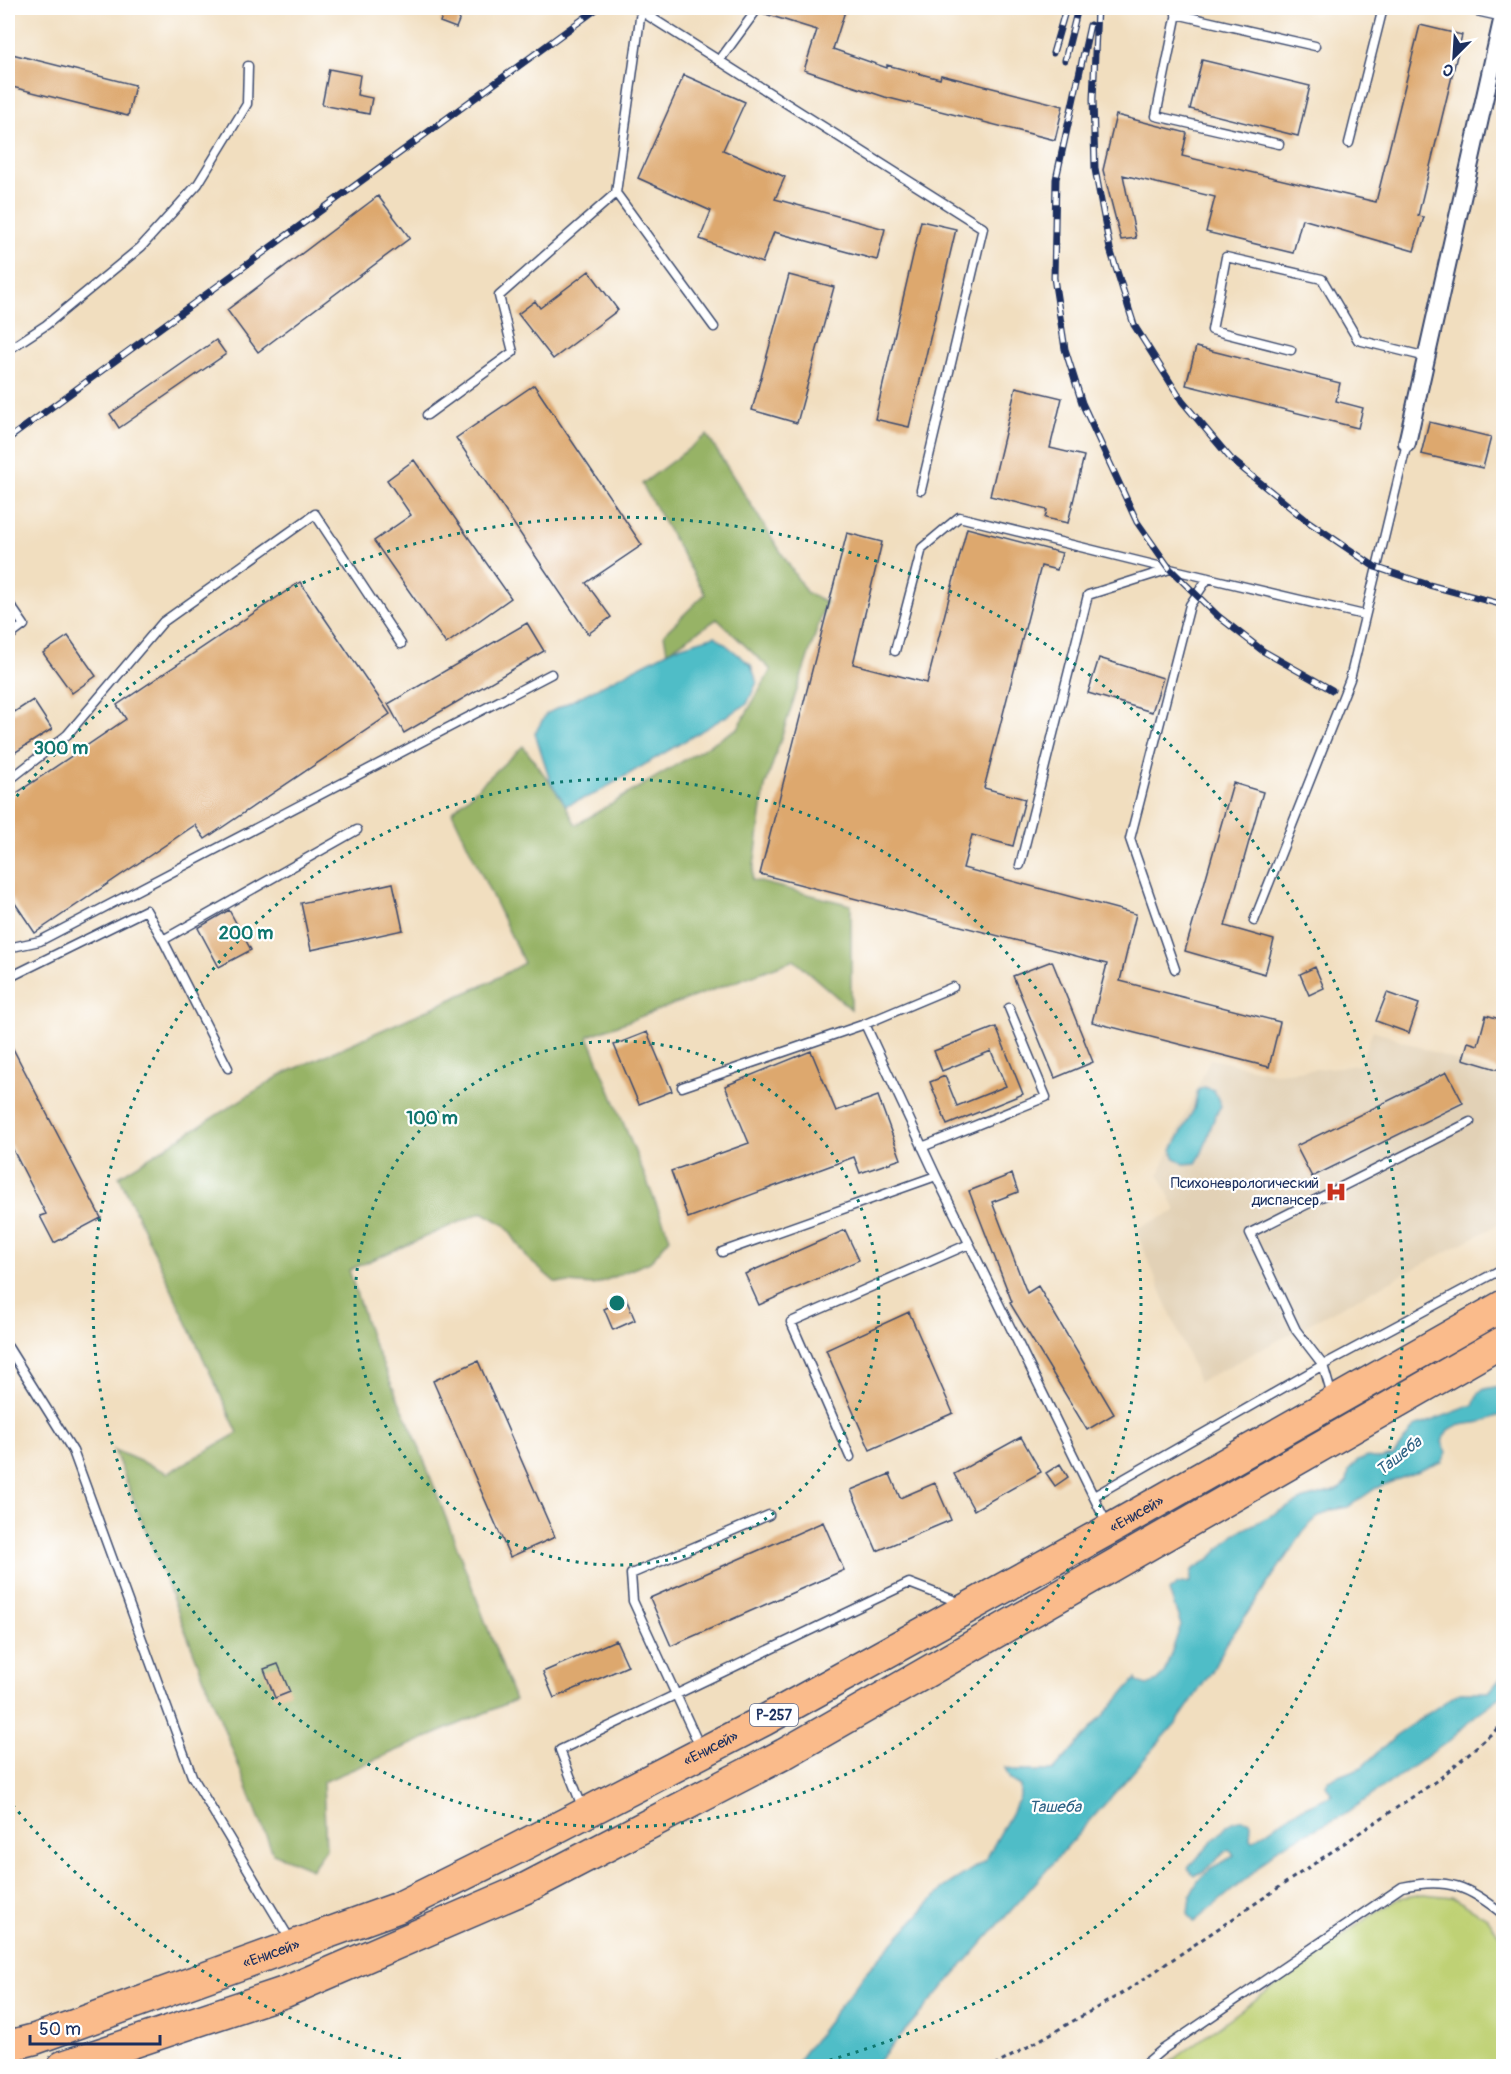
<svg xmlns="http://www.w3.org/2000/svg" width="1511" height="2074" viewBox="0 0 1511 2074" font-family="Pangolin,sans-serif">
  <rect width="100%" height="100%" fill="#fff"/>
  <filter id="ink" filterUnits="userSpaceOnUse"><feTurbulence type="fractalNoise" baseFrequency=".0167" numOctaves="2"/><feDisplacementMap in="SourceGraphic" scale="12" xChannelSelector="R" yChannelSelector="G"/><feConvolveMatrix kernelMatrix="1 2 1 2 8 2 1 2 1" color-interpolation-filters="sRGB"/></filter>
  <filter id="wash" filterUnits="userSpaceOnUse"><feTurbulence type="fractalNoise" baseFrequency=".008" numOctaves="4" result="noise"/><feDisplacementMap in="SourceGraphic" scale="24" xChannelSelector="R" yChannelSelector="G"/><feGaussianBlur stdDeviation="1.35" result="paint"/><feColorMatrix in="noise" values="0 0 0 0 0 0 0 0 0 0 0 0 0 0 0 0 0 1.4 0 .05"/><feComposite in="paint" operator="in"/></filter>
  <g filter="url(#wash)">
    <rect width="100%" height="100%" fill="#f1debf"/>
    <path fill="#e2d1b6" d="M1373 1030 1503 1078V1222L1199 1382 1135 1229 1176 1211 1159 1174 1210 1059 1275 1073 1359 1065Z"/>
    <path fill="#bfd174" stroke="#6d8069" stroke-width="1.5" d="M1423 1894 1452 1897 1487 1918 1503 1940V2066H1165L1367 1918 1400 1898Z"/>
    <path fill="#97b366" stroke="#597162" stroke-width="1.5" d="M707 435 806 592 826 602 765 787 752 880 851 905V1009L794 960 588 1036 670 1238 650 1262 594 1285 555 1282 528 1259 505 1225 482 1212 349 1270 370 1336 416 1439 515 1700 323 1782 326 1849 312 1869 273 1853 114 1450 168 1473 238 1433 119 1176 281 1075 490 982 524 963 452 812 523 746 562 799 576 825 738 728 771 670 717 619 667 652 664 634 705 594 642 484Z"/>
    <path fill="#4fbdc7" stroke="#357692" stroke-width="1.5" d="M715 636 751 665 757 682 747 704 595 794 566 805 551 783 535 733 546 714 675 648Z
      M1204 1087 1214 1090 1221 1106C1208 1124 1209 1145 1196 1163L1184 1164 1174 1157 1172 1150 1194 1109 1198 1090Z
      M1503 1385V1415C1495 1416 1489 1420 1481 1422 1462 1426 1451 1421 1442 1442L1447 1452 1442 1462 1376 1488 1348 1507 1331 1510 1317 1518 1305 1529 1227 1643 1212 1671 1177 1722 874 2066H794L866 1972 944 1887 985 1861 1020 1797V1786L1010 1780 1005 1768 1016 1771H1053L1136 1679 1137 1682 1147 1685 1158 1681 1165 1671 1181 1625 1169 1591 1178 1584 1190 1582 1192 1570 1211 1558 1234 1534 1304 1499 1338 1490 1347 1482 1349 1470 1358 1461 1368 1457 1380 1459 1393 1456 1414 1427 1473 1405C1482 1383 1486 1391 1503 1385Z
      M1503 1675V1695L1476 1715 1450 1740 1344 1815 1280 1846 1253 1873 1194 1922 1188 1914 1190 1896 1198 1881 1211 1868 1234 1856 1229 1849 1202 1872 1194 1875 1188 1868 1228 1825C1237 1819 1242 1818 1251 1823L1250 1839 1252 1841 1296 1811 1332 1795 1326 1785 1328 1780 1362 1767 1396 1735 1460 1692H1489Z"/>
    <g id="blocks">
      <path fill="#dda86e" d="M445 8H464L456 28 440 22Z
        M764 8H846L833 49 887 68V65L940 79 941 75 1063 106 1055 140 885 97 804 70 817 30 762 13Z
        M1420 25 1462 35 1418 216 1424 217 1414 251 1302 219 1293 253 1206 232 1215 197 1123 175 1136 238 1121 240 1103 170 1116 115 1187 133 1182 156 1376 202Z
        M8 53 135 85 128 116 8 86Z
        M1202 60 1310 86 1298 136 1190 109Z
        M329 69 360 75 357 95 372 98 369 114 322 105Z
        M684 75 745 102 723 150 785 177 775 199 885 229 877 260 774 232 762 263 700 239 711 211 638 178Z
        M378 196 410 238 258 352 227 310Z
        M921 221 956 229 909 427 875 419Z
        M589 271 618 310 553 359 518 314 535 301 540 308Z
        M789 275 834 287 797 423 752 410Z
        M216 340 226 354 119 428 110 414Z
        M1196 347 1340 383 1336 401 1363 408 1358 428 1186 385Z
        M534 385 642 545 586 583 611 617 588 634 456 438Z
        M1016 387 1062 398 1050 448 1084 456 1068 523 1045 518 1047 510 990 496Z
        M1429 422 1491 437 1483 468 1421 454Z
        M414 460 511 598 446 644 374 541 411 515 387 480Z
        M967 528 1062 553 1057 570 1041 566 984 788 1025 799 1013 846 972 835 963 868 1136 914 1120 981 1280 1022 1269 1067 1092 1022 1107 964 760 874 847 533 882 542 853 664 927 683Z
        M300 582 390 714 205 839 195 825 35 933 8 893V799L126 719 117 705Z
        M527 623 544 651 404 733 388 704Z
        M68 636 96 676 72 693 43 653Z
        M1099 658 1163 678 1152 712 1088 693Z
        M33 700 52 729 8 757V716Z
        M1233 783 1263 792 1225 926 1274 940 1265 974 1185 951Z
        M393 883 403 930 311 950 301 903Z
        M229 910 251 950 219 967 198 928Z
        M1052 961 1093 1062 1055 1078 1013 976Z
        M1315 967 1324 988 1309 995 1300 974Z
        M1387 993 1419 1004 1409 1033 1376 1021Z
        M1486 1015 1503 1020V1071L1463 1059 1468 1042 1478 1045Z
        M996 1027 1023 1094 947 1125 930 1082 945 1076 957 1106 1006 1086 991 1051 942 1071 934 1051Z
        M647 1032 672 1091 639 1104 614 1045Z
        M8 1039 101 1218 54 1243 40 1216 46 1214 8 1140Z
        M811 1051 836 1111 878 1096 901 1159 860 1173 854 1157 688 1218 671 1171 749 1143 725 1086Z
        M1447 1072 1463 1103 1312 1177 1296 1146Z
        M1012 1174 1018 1192 992 1202 1027 1293 1038 1286 1114 1414 1087 1430 1010 1303 1012 1302 969 1191Z
        M845 1230 859 1260 759 1305 745 1274Z
        M626 1299 635 1320 613 1330 604 1309Z
        M909 1312 953 1413 870 1450 826 1350Z
        M478 1361 555 1537 510 1557 433 1381Z
        M1021 1437 1041 1472 974 1510 954 1474Z
        M1060 1464 1068 1477 1055 1486 1046 1473Z
        M890 1474 900 1498 935 1483 951 1520 877 1551 851 1490Z
        M823 1522 844 1570 671 1646 650 1598Z
        M616 1640 628 1666 554 1698 543 1672Z
        M278 1664 290 1692 275 1698 264 1669Z"/>
    </g>
  </g>
  <g filter="url(#ink)">
    <use href="#blocks" fill-opacity="0" stroke="#3b496d" stroke-width="1.5"/>
    <g fill="none" stroke-linecap="round" stroke-linejoin="round">
      <defs>
        <path id="lane" d="M636 8 983 228 921 490
          M1178 8 1156 116 1279 144
          M1463 8 1503 17
          M641 11 616 193 714 327
          M1176 14 1315 46
          M719 61 758 8
          M1349 143 1383 8
          M8 350 46 325 141 247 198 184 247 104 248 66
          M1291 350 1212 330 1226 257 1322 279 1358 340 1427 357
          M427 415 513 352 499 296 616 193
          M8 602 24 625 8 637
          M895 651 922 548 959 517 1170 569
          M8 781 67 735 163 622 315 514 401 644
          M1020 865 1088 595 1170 569 1364 615
          M1254 921 1350 679 1407 443
          M163 940 228 1068
          M8 948 40 941 551 674
          M1175 969 1130 839 1190 605 1208 578
          M8 978 146 910 163 940 357 830
          M953 987 865 1024 936 1176 1107 1524
          M682 1087 865 1024
          M922 1147 1046 1097 1009 1008
          M722 1252 936 1176
          M8 1347 73 1451 192 1776 291 1941
          M1332 1396 1323 1365 1296 1330 1250 1233 1470 1122
          M850 1457 791 1322 969 1244
          M1094 1496 1323 1365 1504 1268
          M701 1749 633 1601 631 1574 769 1515
          M583 1809 560 1750 909 1583 961 1603
          M1143 2066 1162 2050 1402 1887C1447 1877 1469 1886 1504 1915"/>
        <path id="street" d="M1407 443 1504 12"/>
        <g id="highway">
          <path id="s1" d="M8 2046 35 2039 397 1908 514 1850 765 1720 1110 1529 1504 1305"/>
          <path d="M63 2066 285 1992 526 1888 784 1754 1504 1341"/>
        </g>
      </defs>
      <use href="#lane" stroke="#3b496d" stroke-width="11"/>
      <use href="#street" stroke="#3b496d" stroke-width="20"/>
      <use href="#highway" stroke="#3b496d" stroke-width="33"/>
      <path stroke="#3b496d" stroke-width="3" stroke-dasharray="4.5 4.5" stroke-linecap="butt" d="M994 2066 1126 1991 1439 1779 1504 1723"/>
      <use href="#lane" stroke="#fff" stroke-width="8"/>
      <use href="#street" stroke="#fff" stroke-width="16"/>
      <use href="#highway" stroke="#fabb8b" stroke-width="30"/>
      <defs>
        <path id="rail" d="M1097 8 1093 99 1095 169 1110 249 1134 325 1182 401 1231 459 1306 520 1375 567 1429 585 1504 605
          M1090 25 1056 179 1054 278 1065 349 1082 403 1137 522 1170 569 1218 616 1263 651 1332 690
          M1053 53 1066 8
          M1065 60 1078 8
          M8 439 598 8"/>
      </defs>
      <use href="#rail" stroke="#1b2f5e" stroke-width="7"/>
      <use href="#rail" stroke="#fff" stroke-width="4.5" stroke-dasharray="14" stroke-linecap="butt"/>
    </g>
  </g>
  <g fill="none" stroke="#0f766e" stroke-width="3" stroke-dasharray="3 6">
    <circle cx="617" cy="1303" r="262"/>
    <circle cx="617" cy="1303" r="524"/>
    <path d="M427 2066A786 786 0 0 1 11 1803M11 803A786 786 0 1 1 807 2066"/>
  </g>
  <defs>
    <symbol id="hospital-bare" viewBox="-9 -9 18 18"><path d="M-5-5h3v3.5h4V-5h3V5h-3V1.5h-4V5h-3Z" fill="#c8321e" stroke="#fff" stroke-width="2.5" paint-order="stroke"/></symbol>
  </defs>
  <g fill-rule="evenodd">
    <use href="#hospital-bare" x="1321" y="1177" width="30" height="30"/>
  </g>
  <g text-anchor="middle" dominant-baseline="central" stroke-width="4.5" stroke-linejoin="round" paint-order="stroke">
    <rect fill="#fff" stroke="#5f6d8e" stroke-width="1.5" x="750" y="1704" width="48" height="22" rx="4.5"/>
    <g font-size="14" font-weight="bold" fill="#1b2f5e">
      <text x="774" y="1715">Р-257</text>
    </g>
    <g font-size="15" fill="#1b2f5e" stroke="#fff" text-anchor="end">
      <text x="1319" y="1183">Психоневрологический<tspan x="1319" dy="17">диспансер</tspan></text>
    </g>
    <g font-size="15" fill="#1b2f5e" stroke="#fff">
      <text stroke="none"><textPath href="#s1" startOffset="1251">«Енисей»</textPath></text>
      <text stroke="none"><textPath href="#s1" startOffset="765">«Енисей»</textPath></text>
      <text stroke="none"><textPath href="#s1" startOffset="279">«Енисей»</textPath></text>
    </g>
    <g font-size="16" font-style="italic" fill="#2d6183" stroke="#fff">
      <text transform="translate(1399 1456) rotate(-38)">Ташеба</text>
      <text x="1055" y="1807">Ташеба</text>
    </g>
  </g>
  <circle cx="617" cy="1303" r="9" fill="#0f766e" stroke="#fff" stroke-width="3"/>
  <g font-size="18" text-anchor="middle" font-weight="bold" fill="#0f766e" stroke="#fff" stroke-width="4.5" stroke-linejoin="round" paint-order="stroke">
    <text x="61" y="754">300 m</text>
    <text x="246" y="939">200 m</text>
    <text x="432" y="1124">100 m</text>
  </g>
  <rect width="1511" height="2074" fill="none" stroke="#fff" stroke-width="30"/>
  <g transform="translate(1454 57) rotate(204)" stroke="#ffffff" stroke-width="4.5" paint-order="stroke">
  <path d="M0-4.5L10 22L0 15L-10 22Z" fill="#1b2f5e"/>
  <text y="-9" font-size="16" font-weight="bold" text-anchor="middle" fill="#1b2f5e">С</text>
  </g>
  <path d="M30 2035v9h130v-9" fill="none" stroke="#1b2f5e" stroke-width="3"/>
  <text x="39" y="2035" font-size="18" fill="#1b2f5e" stroke="#ffffff" stroke-width="4.5" paint-order="stroke">50 m</text>
</svg>
